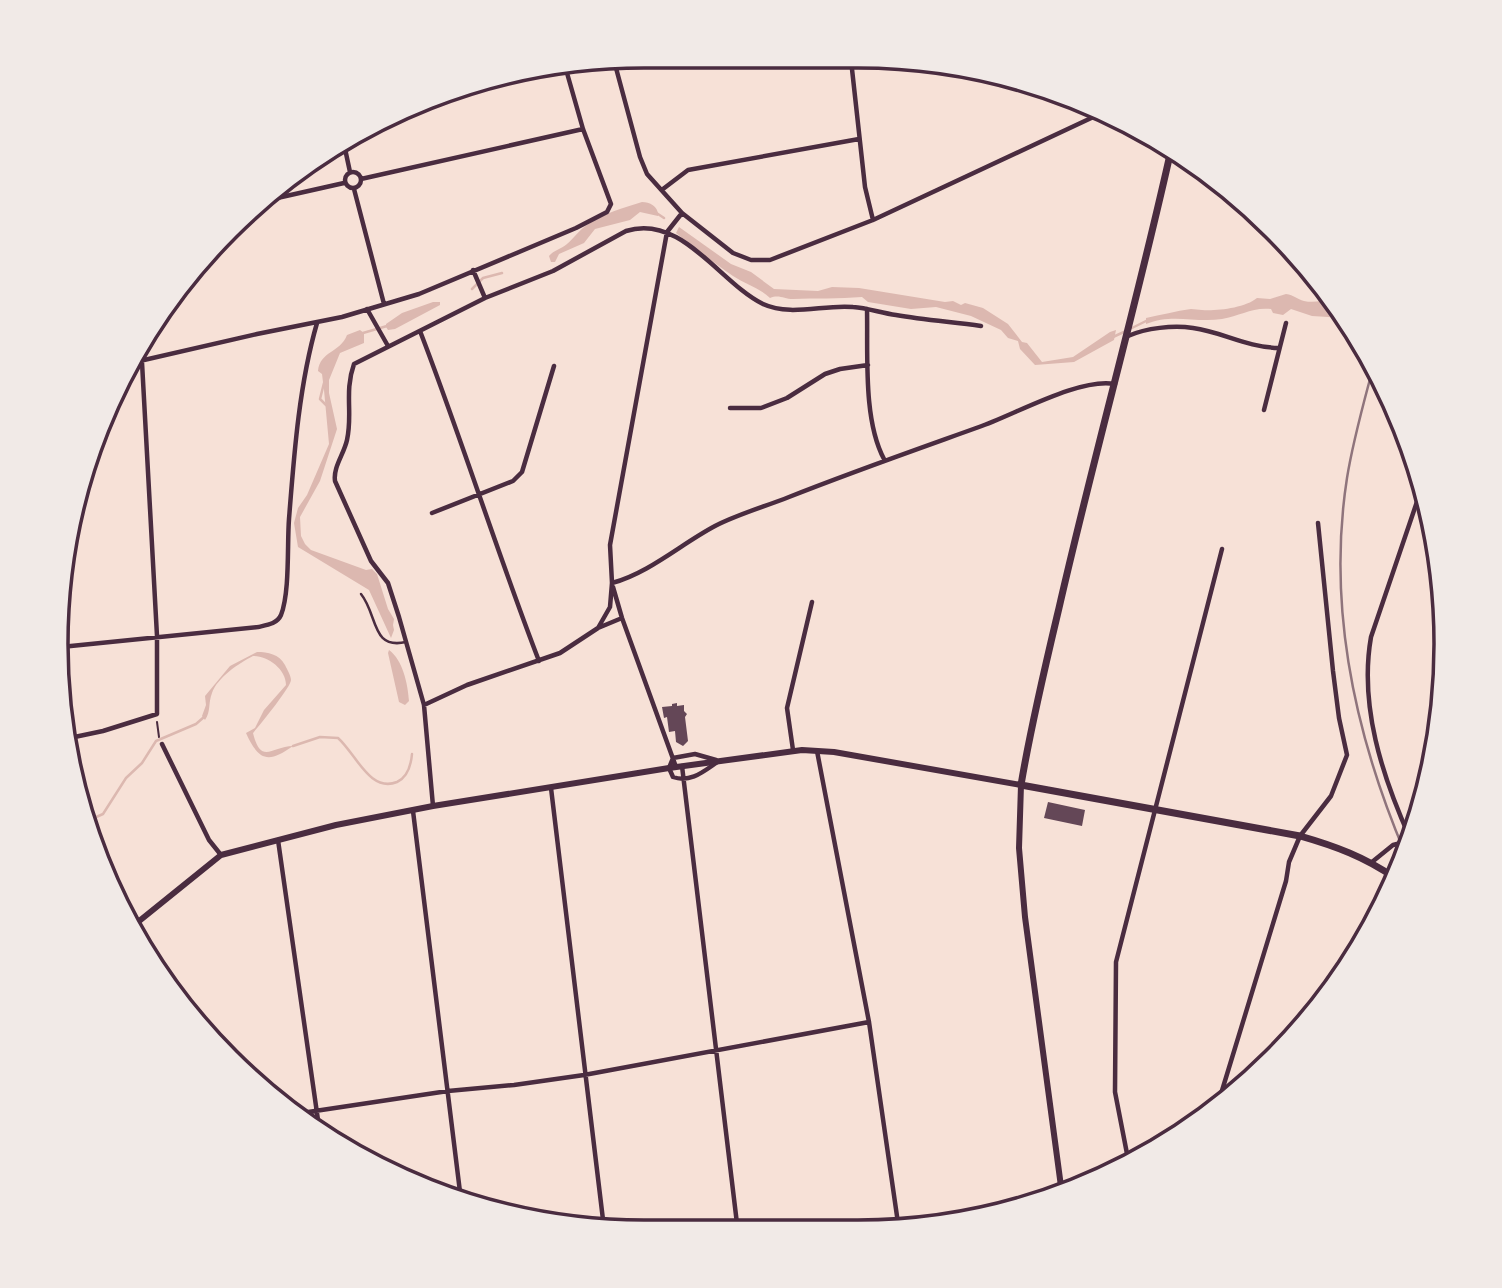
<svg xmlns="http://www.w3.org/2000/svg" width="1502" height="1288" viewBox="0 0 1502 1288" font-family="'Work Sans',sans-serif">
  <rect width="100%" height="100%" fill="#f7e1d7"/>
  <path fill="#dcb8b0" d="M642 202C650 202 659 207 658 216L640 212 630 220 595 229 584 243 559 254 555 262H551L549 256C554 250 561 249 567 244 574 238 579 230 587 225 604 213 623 208 642 202Z
    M679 227 731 264 751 272 774 289 818 291 832 287 859 288 945 302 953 301 961 305 965 303 983 308 1008 324 1022 342 1027 343 1042 362 1073 357 1110 332 1116 330 1114 340 1074 362 1035 365 1020 349 1018 341 1008 338 1001 330 971 316 936 307 911 309 868 302 862 297C839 299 815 298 793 299 784 299 779 294 770 298 760 288 745 284 733 276 714 263 694 248 676 233Z
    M1286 294C1294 295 1297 299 1304 301 1313 303 1322 301 1330 299L1344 318 1312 316 1291 309 1283 315 1273 313 1271 309C1252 307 1240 316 1222 319 1195 323 1172 313 1146 324V318C1161 315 1176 311 1191 309 1195 309 1198 310 1202 310 1217 311 1245 308 1257 298L1270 299Z
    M433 302H440V305L395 329 388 330 386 327V324L402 313Z
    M360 330 364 333V343L340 353 329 380V393L337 429 320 481 300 517 301 536 305 544 311 550 366 570 372 569 377 574 388 609 394 619 393 625 394 630 391 638 369 590 298 547 294 523 298 508 307 495 329 444 324 390 322 374 318 371C320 351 340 353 347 335Z
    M389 650C403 660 408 685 409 701L405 705 399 702 388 653Z
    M257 652C268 652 279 654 285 665 287 669 291 676 291 680 291 687 259 726 253 733 261 766 272 746 293 746 269 763 259 762 246 733L255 728 264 710 286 685C286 669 268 656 253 656 239 663 217 678 212 693 208 703 211 711 205 720L202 716 206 705 205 696 230 666Z"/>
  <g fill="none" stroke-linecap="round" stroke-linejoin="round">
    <path stroke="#dcb8b0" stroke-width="2.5" d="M655 212 664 218
      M472 289 483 278 502 273
      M1132 328 1148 320
      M363 333 387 326
      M1113 337 1126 331
      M324 383 320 399 326 405
      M293 746 320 737 338 738C356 754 370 793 397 782 408 777 411 765 412 754
      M85 822 103 814 126 778 142 763 156 741 196 724 204 717"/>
  </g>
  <path fill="#644757" d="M677 703V706L684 705V711L687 714 685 717 688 741 683 746 676 742 675 731 669 732 667 717 664 718 662 707 672 706V704Z
    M1048 802 1085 810 1082 826 1044 818Z"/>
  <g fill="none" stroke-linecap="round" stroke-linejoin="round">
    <path stroke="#4a2c40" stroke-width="2" d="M157 722 159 737"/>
    <path stroke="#4a2c40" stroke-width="2.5" d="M361 594C378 615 371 650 406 642"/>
    <path stroke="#4a2c40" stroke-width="4.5" d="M612 60 616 68 640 157 647 174 682 213 733 253 751 260H770L873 220 1104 112
      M851 60 865 187 873 220
      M344 144 350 172
      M345 180a8 8 0 1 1 16 0a8 8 0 1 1-16 0Z
      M361 179 583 129
      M354 189 384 304
      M663 189 688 170 859 139
      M255 203 344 183
      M473 270 485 298
      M367 309 388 346
      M867 309C868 354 863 420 884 459
      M420 331C462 440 497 552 539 661
      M1128 336C1146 328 1173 325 1193 328 1223 332 1245 347 1279 348
      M131 363 257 334 342 317 419 294 576 228 607 212 611 204 583 129 565 66
      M730 408H761L787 398 825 374 840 369 868 365
      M1264 410 1286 323
      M432 513 513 481 522 472 554 366
      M612 583C649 573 681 544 715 526 738 514 764 507 789 497 852 472 915 450 979 427 1014 415 1080 377 1115 384
      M613 587 622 618 676 767
      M598 628 610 607 612 583 610 545 667 232 682 213
      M61 647 258 627C267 625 277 624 281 615 290 592 287 544 289 519 294 455 299 385 317 323
      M424 705 467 685 560 653 598 628 622 618
      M65 739 103 731 157 714V636L141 344
      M162 744 209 840 221 855
      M793 750 787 708 812 602
      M817 751 869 1022 899 1230
      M716 760 695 754 673 758 669 768 673 777C690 783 703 772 716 763
      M682 766 738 1232
      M551 788 604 1228
      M433 806 424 705 399 617 388 583 371 561 335 481C333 467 344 454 347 440 353 414 344 392 354 364L485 298 553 271 626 231C681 213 720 283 763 304 791 317 824 304 853 307 868 308 881 313 896 315 924 320 953 322 981 326
      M413 811 461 1200
      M1410 838C1382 776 1359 705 1371 637L1422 487
      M278 840 320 1134
      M1372 862 1393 845 1409 841
      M1217 1107 1286 881 1289 862 1300 836 1331 796 1347 755 1339 718 1333 671 1318 523
      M295 1114 448 1091 514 1085 584 1075 869 1022
      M1129 1164 1115 1092 1116 962 1222 549"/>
    <path stroke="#4a2c40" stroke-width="6" d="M133 926 221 855 336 825 433 806 669 768 802 750 834 752 1021 785 1019 848 1025 917 1062 1194"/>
    <path stroke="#4a2c40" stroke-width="7" d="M1171 150C1137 303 1094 455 1059 608 1045 667 1031 725 1021 785L1300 836C1335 846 1365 857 1395 878"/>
    <path stroke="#8f747c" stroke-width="2.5" d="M1374 364C1364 402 1353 440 1347 478 1327 606 1355 735 1405 853"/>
  </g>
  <path d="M0 0H1502V1288H0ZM644 68H858A576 576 0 0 1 1434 644V644A576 576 0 0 1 858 1220H644A576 576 0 0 1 68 644V644A576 576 0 0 1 644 68Z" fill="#f1eae7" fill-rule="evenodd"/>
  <path fill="none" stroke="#4a2c40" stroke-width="3.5" d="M644 68H858A576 576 0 0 1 1434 644V644A576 576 0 0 1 858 1220H644A576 576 0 0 1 68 644V644A576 576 0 0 1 644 68Z"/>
</svg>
